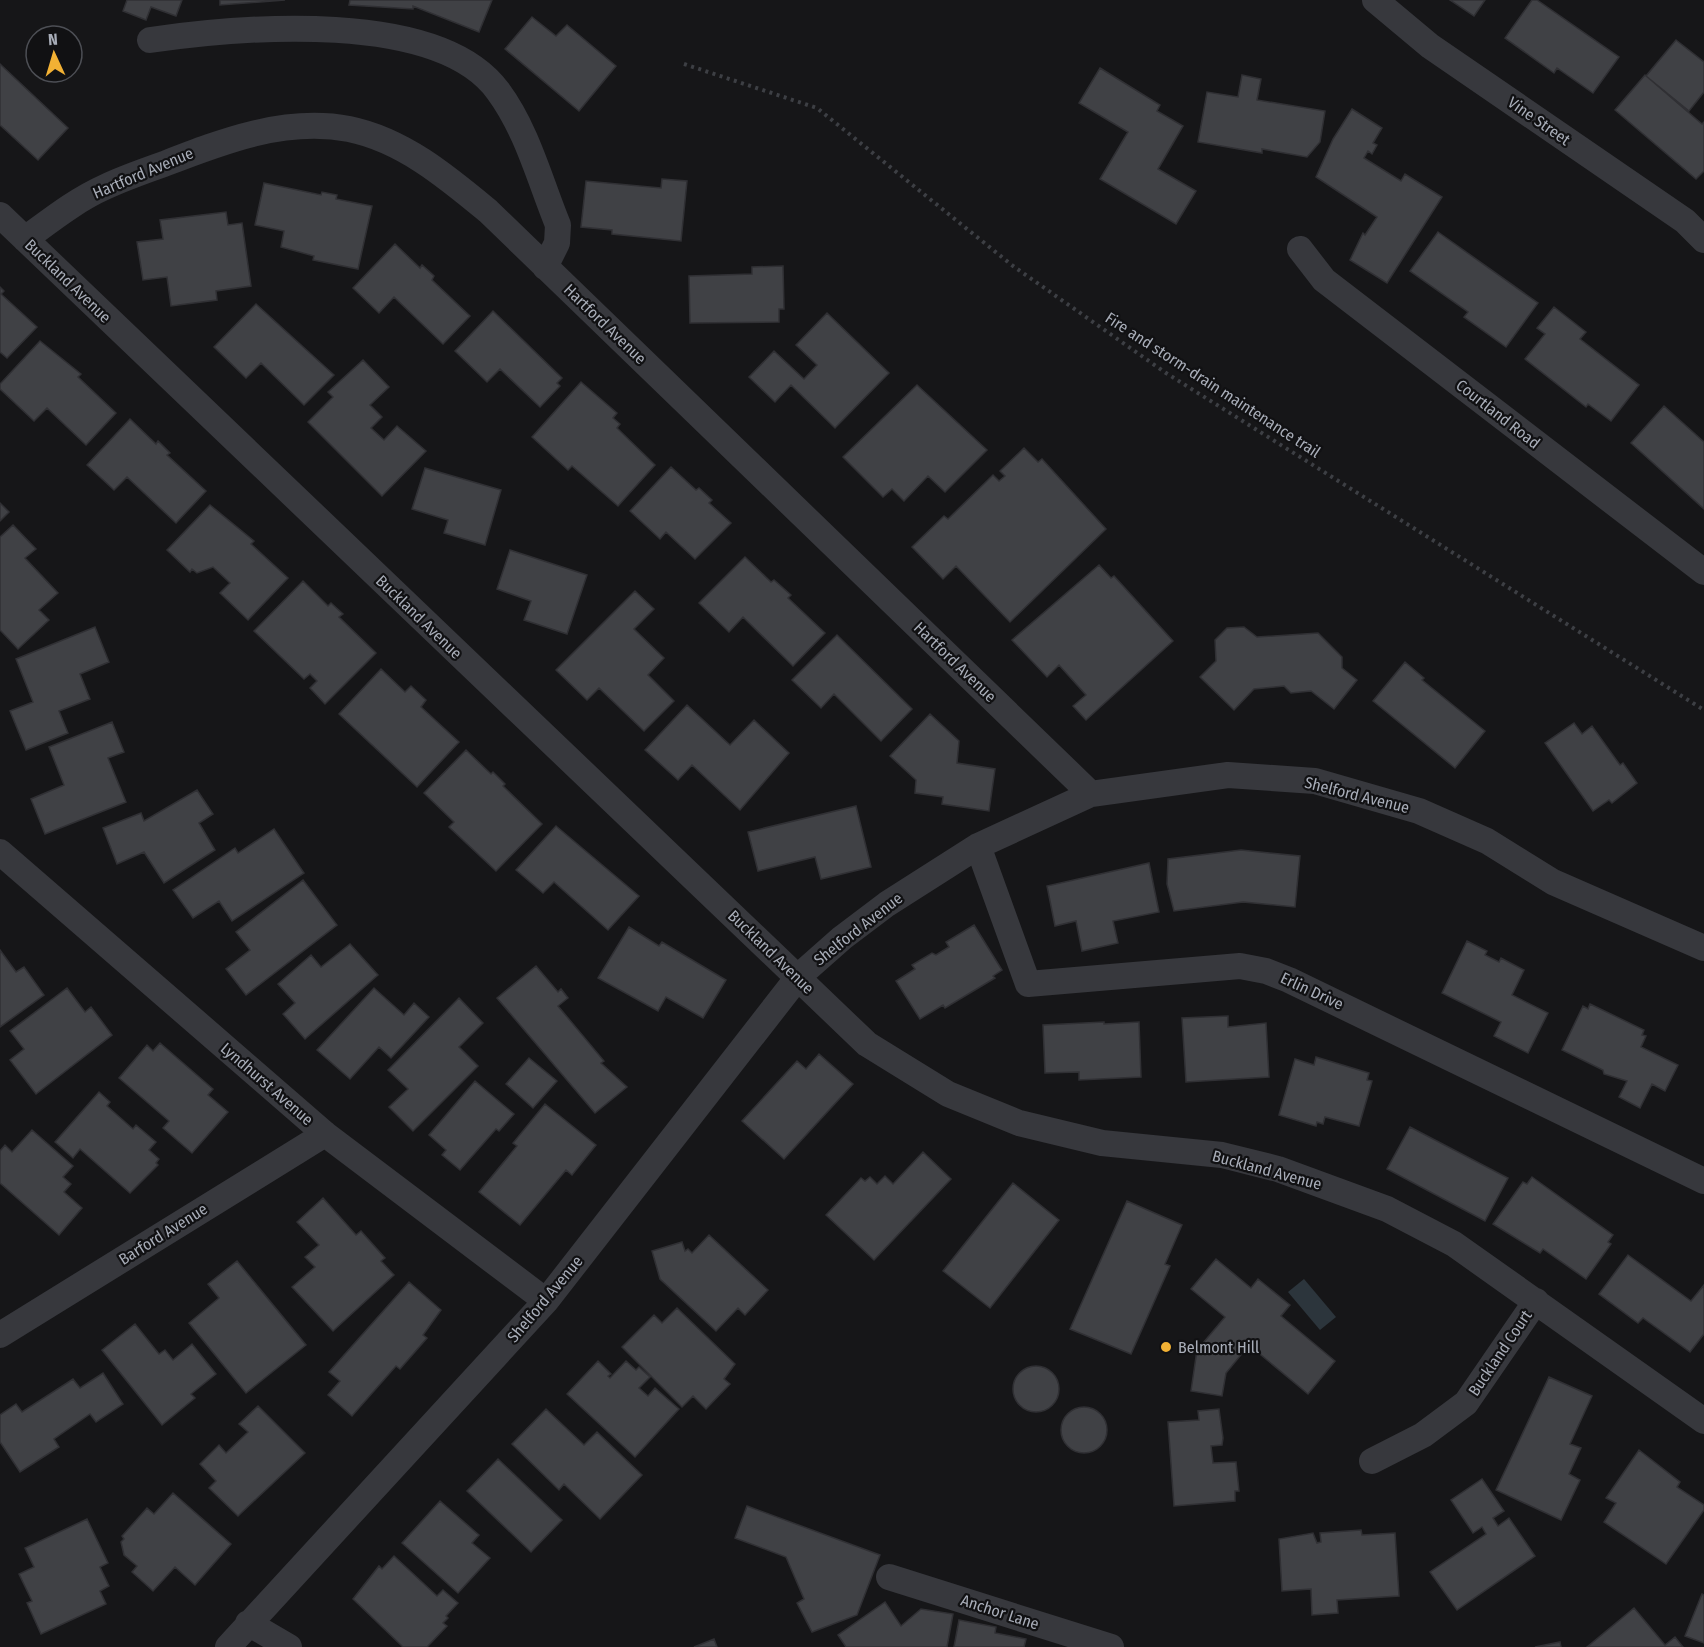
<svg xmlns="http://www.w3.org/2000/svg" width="1704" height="1647" viewBox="0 0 1704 1647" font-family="'Fira Sans Condensed',sans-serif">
  <rect width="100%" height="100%" fill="#161618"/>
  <path fill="#2c353c" d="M1304 1279 1336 1317 1320 1330 1288 1292Z"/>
  <path fill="#404145" stroke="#303034" stroke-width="1.5" d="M127 0H182L176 16 151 7 146 20 123 11Z
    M220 0H285L220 5Z
    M350 0H492L479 32 413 6V9L349 5Z
    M1450 0H1485L1474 16Z
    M1532 0H1537L1619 57 1593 93 1557 68 1554 73 1505 38Z
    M532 17 556 36 567 25 616 66 579 111 505 49Z
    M1676 40 1704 62V92L1689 111 1646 76Z
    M0 64 68 128 38 160 0 125Z
    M1100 68 1160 105 1157 111 1183 126 1158 169 1196 191 1176 224 1100 179 1128 132 1079 103Z
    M1242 75 1261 79 1257 100 1325 111 1320 142 1307 157 1262 149V153L1198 142 1207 92 1238 97Z
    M1645 75 1702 124 1704 122V171L1696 179 1615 110Z
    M1352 109 1382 128 1373 143 1377 145 1372 154 1368 151 1364 158 1401 181 1405 174 1442 197 1387 283 1350 260 1363 233 1365 235 1377 217 1316 177 1333 139Z
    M662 179 687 181 681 241 612 234V230L581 227 586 181 661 188Z
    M264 183 321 195 322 192 337 195 336 199 372 206 358 269 313 260 314 256 281 247 284 231 255 225Z
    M226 212 228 225 242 223 251 286 216 291 217 300 171 306 167 277 143 280 137 242 163 239 160 220Z
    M1438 232 1538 303 1506 347 1464 317 1468 312 1410 271Z
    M395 244 420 268 422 265 434 276 432 280 470 316 443 344 394 297 379 313 353 288Z
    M783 266 784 309H779V322L690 323 689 276 752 274V267Z
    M0 287 4 291 1 294 37 327 7 358 0 352Z
    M256 304 334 375 304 405 261 363 246 378 214 347Z
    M1554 307 1586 332 1580 339 1639 385 1611 421 1588 404 1586 407 1525 359 1545 334 1537 328Z
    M493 311 562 378 557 383 560 386 540 407 500 369 487 382 455 351Z
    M827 313 889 373 835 428 791 385 775 402 749 377 774 351 804 379 817 365 796 345Z
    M40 341 81 374 78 377 116 413 86 445 47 408 34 421 0 389V384Z
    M363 360 389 387 370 405 382 417 371 428 384 440 397 426 426 451 382 496 308 422 333 397 328 392Z
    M581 382 617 413 613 418 620 424 617 428 655 465 618 506 572 466 568 470 532 437Z
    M917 385 987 450 945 492 928 476 904 501 892 489 883 497 843 457Z
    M1664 406 1704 442V509L1631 443Z
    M130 419 156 444 158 441 170 453 167 455 206 491 176 523 127 477 114 490 87 465Z
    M1024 448 1038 462 1042 459 1106 529 1010 622 956 566 943 579 912 547 944 516 948 519 993 475 999 481 1005 476 1000 471Z
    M671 467 696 490 699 488 712 500 709 503 731 523 695 559 666 532 660 539 630 511Z
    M425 468 501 490 485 545 444 533 448 520 412 509Z
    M0 503 9 512 0 521Z
    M210 505 254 541 251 544 288 578 248 620 220 593 230 583 213 567 197 573 192 569 190 572 167 550Z
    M13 525 36 549 25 558 58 593 39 610 49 620 18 649 0 630V537Z
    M510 550 587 575 567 634 524 620 531 601 497 589Z
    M745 557 771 582 774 580 791 595 788 598 825 633 793 666 743 617 729 632 699 603Z
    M1099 565 1111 578 1114 576 1173 641 1086 720 1073 706 1086 695 1059 665 1047 677 1012 640Z
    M303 581 328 606 331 603 343 614 339 617 376 653 325 704 310 688 317 681 310 674 304 679 254 631Z
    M635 591 654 609 634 629 664 658 648 675 674 701 644 731 599 688 587 700 556 670Z
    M95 627 109 662 80 674 90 699 59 711 68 733 26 750 10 711 33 702 16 659Z
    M1244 627 1257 637 1318 633 1342 657V668L1357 680 1334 709 1311 691 1291 693 1284 686 1254 689 1234 710 1200 677 1216 661 1215 640 1227 628Z
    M837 635 912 709 881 741 834 694 821 708 792 680Z
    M1405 662 1424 678 1422 680 1485 731 1455 768 1373 701Z
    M381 669 405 692 411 686 426 700 421 707 459 742 417 787 339 714Z
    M687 705 730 745 754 720 789 753 740 810 692 765 678 780 645 750Z
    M930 714 959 741 957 763 995 769 989 811 942 804 943 797 915 793 916 780 890 756Z
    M112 722 124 752 108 758 126 802 45 834 31 799 64 785 49 747Z
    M1574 723 1582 734 1592 726 1620 765 1623 763 1637 783 1612 803 1609 800 1593 811 1545 743Z
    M466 750 491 774 493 772 505 784 503 786 542 824 496 871 449 827 454 822 424 793Z
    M197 790 213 814 199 823 215 850 164 883 144 852 117 864 103 828 141 813 144 821Z
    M856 806 871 867 821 879 815 857 758 871 748 832Z
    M556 826 639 896 608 930 554 882 543 893 516 870Z
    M274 829 304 873 232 921 219 901 193 918 173 890 235 848 238 853Z
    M1241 850 1300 856 1295 907 1243 902 1174 911 1167 884 1168 859Z
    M1149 863 1159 912 1113 921 1118 943 1082 951 1076 921 1055 926 1047 886Z
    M303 880 337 925 246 995 226 969 250 950 236 932Z
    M974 925 1002 970 993 976 995 978 945 1008 943 1005 920 1019 896 981 915 969 912 965 932 953 936 955 949 947 946 942Z
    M629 927 659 946 662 942 726 980 703 1018 666 997 658 1011 598 978Z
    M1467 941 1487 951 1485 955 1499 962 1501 958 1524 970 1512 995 1548 1013 1528 1053 1494 1036 1501 1022 1442 993Z
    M350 944 378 975 305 1039 283 1014 295 1003 278 984 311 955 321 967Z
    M0 950 16 972 24 967 44 995 0 1027Z
    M536 966 558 992 561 989 568 998 558 1006 604 1061 601 1063 627 1087 595 1113 497 998Z
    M67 988 85 1012 91 1007 112 1035 36 1094 10 1060 24 1049 10 1031Z
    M374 988 404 1015 414 1003 429 1017 391 1058 379 1047 350 1079 317 1050Z
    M459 998 483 1023 459 1047 478 1066 413 1131 389 1107 408 1089 388 1070Z
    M1590 1004 1644 1030 1642 1035 1646 1036 1641 1047 1678 1065 1665 1091 1652 1084 1640 1108 1619 1097 1627 1081 1604 1074 1603 1070 1562 1050 1583 1006 1588 1009Z
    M1228 1016V1027L1266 1023 1269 1077 1186 1082 1182 1018Z
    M1104 1022V1024L1139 1022 1141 1077 1079 1080V1072L1045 1073 1043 1025Z
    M160 1043 213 1089 208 1095 228 1112 192 1153 163 1128 169 1121 119 1078 147 1045 153 1051Z
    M819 1054 853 1084 784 1159 742 1121 797 1061 806 1069Z
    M1316 1057 1369 1073 1367 1080 1372 1081 1359 1126 1325 1117 1323 1124 1317 1122 1316 1126 1279 1115 1295 1059 1314 1065Z
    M529 1058 557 1081 533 1108 506 1084Z
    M475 1081 514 1114 499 1131 496 1129 460 1170 442 1155 446 1150 429 1135Z
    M99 1092 110 1102 107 1106 133 1129 136 1125 156 1142 149 1150 159 1159 156 1163 158 1165 130 1193 80 1149 73 1158 55 1142Z
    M545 1104 596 1145 572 1175 566 1170 520 1225 479 1192 517 1146 513 1143Z
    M1410 1127 1508 1178 1485 1221 1387 1169Z
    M32 1130 73 1166 63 1177 71 1184 64 1192 82 1208 59 1235 0 1183V1151L5 1145 12 1152Z
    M923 1152 951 1179 874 1260 826 1215 861 1178 865 1181 870 1177 877 1184 885 1176 893 1184Z
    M1532 1177 1613 1235 1608 1242 1611 1244 1586 1279 1543 1249 1540 1253 1493 1224 1523 1182 1527 1184Z
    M1013 1183 1059 1220 990 1308 943 1271Z
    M323 1198 356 1235 361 1231 385 1258 381 1261 394 1275 333 1331 292 1287 315 1267 305 1257 319 1245 297 1222Z
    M1127 1201 1182 1225 1165 1264 1170 1266 1131 1354 1070 1329Z
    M709 1235 768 1290 745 1315 738 1308 716 1331 660 1279 652 1251 682 1242 685 1251 688 1249 692 1253Z
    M1628 1255 1691 1301 1704 1285V1334L1690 1352 1643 1318 1638 1323 1599 1294Z
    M1216 1259 1251 1288 1258 1279 1290 1305 1281 1316 1335 1361 1308 1394 1249 1345 1226 1373 1222 1396 1191 1391 1197 1350 1225 1317 1191 1289Z
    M237 1261 306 1345 246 1393 189 1323 219 1298 208 1284Z
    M409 1282 441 1310 423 1335 427 1338 400 1369 396 1366 352 1416 328 1395 340 1381 329 1372Z
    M677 1308 735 1364 724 1379 730 1384 706 1409 693 1396 682 1407 622 1347 654 1315 662 1323Z
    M135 1324 159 1354 165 1350 173 1360 192 1344 216 1374 191 1394 195 1398 162 1425 102 1350Z
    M598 1361 611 1374 608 1376 610 1378 626 1361 636 1370 639 1367 650 1377 639 1388 648 1396 655 1388 679 1409 635 1457 567 1394Z
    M1013 1389a23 23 0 1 1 46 0a23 23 0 1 1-46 0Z
    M103 1373 123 1404 96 1422 90 1414 54 1439 59 1447 20 1472 0 1442V1415L16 1404 22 1412 73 1379 80 1388Z
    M1549 1377 1592 1396 1570 1444 1581 1448 1569 1474 1580 1480 1561 1520 1496 1490Z
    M258 1406 305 1453 238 1516 209 1488 216 1481 200 1464 219 1445 226 1453 248 1432 239 1424Z
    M1061 1430a23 23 0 1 1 46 0a23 23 0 1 1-46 0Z
    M546 1409 584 1445 597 1432 642 1475 600 1519 564 1484 559 1490 512 1444Z
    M1219 1409 1223 1438 1222 1445 1211 1446 1213 1463 1236 1462 1239 1491H1235V1501L1174 1506 1168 1422 1199 1420 1198 1411Z
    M1639 1450 1680 1482 1677 1487 1704 1505V1510L1666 1564 1604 1522 1616 1503 1606 1498Z
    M498 1459 562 1520 531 1552 467 1491Z
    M1482 1479 1504 1511 1493 1518 1498 1526 1509 1518 1535 1556 1457 1610 1430 1572 1486 1534 1482 1527 1473 1533 1451 1500Z
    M173 1493 231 1544 195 1585 175 1567 153 1591 132 1572 137 1566 124 1555 121 1542 124 1539 122 1536 147 1508 154 1514Z
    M440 1501 479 1535 472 1543 490 1558 458 1593 402 1543Z
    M747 1506 880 1555 857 1615 812 1632 797 1603 804 1599 786 1557 735 1538Z
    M87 1519 108 1563 100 1567 109 1586 100 1591 106 1604 41 1634 27 1603 32 1601 19 1574 34 1567 25 1548Z
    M1361 1530 1362 1535 1395 1533 1399 1596 1337 1600 1338 1613 1312 1615 1311 1589 1282 1591 1279 1539 1313 1533 1317 1543 1321 1542 1320 1533Z
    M394 1556 437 1596 443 1590 458 1603 446 1616 448 1618 443 1623 447 1626 427 1647H403L353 1599 379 1566 382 1569Z
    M1702 1594 1704 1595V1643L1685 1636Z
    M885 1602 901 1626 921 1609 953 1614 947 1647H846L838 1635Z
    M1634 1608 1665 1645 1675 1637 1683 1647H1587Z
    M959 1620 996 1627 995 1633 1026 1639 1024 1647H954Z
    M714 1639 717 1647H694Z
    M1560 1642 1561 1647H1535Z"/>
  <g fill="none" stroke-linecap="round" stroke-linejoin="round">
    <path stroke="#3d3f44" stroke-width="4" stroke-dasharray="3 4.5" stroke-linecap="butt" d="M684 64 817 108 1013 266 1166 373 1704 710"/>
    <path stroke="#37383d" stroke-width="26" d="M1375 0 1430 46 1685 221 1704 240
      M150 40C241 27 438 9 498 91 527 130 540 181 558 225L557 243 545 267
      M0 215 867 1044 948 1094 1019 1123 1102 1143 1222 1155 1278 1169 1387 1209 1454 1244 1704 1421
      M25 239C51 220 76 200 105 187 124 178 144 171 164 164 223 141 285 117 349 129 403 140 447 177 488 211L1091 794
      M1300 249 1324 280 1704 572
      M978 846 1028 984 1240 966 1266 971 1289 980 1704 1181
      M0 852 325 1134 546 1301
      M0 1335 325 1134
      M1372 1461 1423 1435 1466 1403 1536 1301
      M889 1577 1111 1647
      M248 1623 289 1647
      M228 1647 546 1301 799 976 842 938 887 904 978 846 1091 794 1228 775 1315 781 1419 811 1487 841 1553 882 1704 948"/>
  </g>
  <circle fill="#f2b134" stroke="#111113" stroke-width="2" cx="1166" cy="1347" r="6"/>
  <g text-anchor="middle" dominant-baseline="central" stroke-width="4.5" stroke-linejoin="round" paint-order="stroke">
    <g font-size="16" fill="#a8adb8" stroke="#111113">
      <text transform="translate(1539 121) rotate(35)">Vine Street</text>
      <text transform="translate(143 173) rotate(-23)">Hartford Avenue</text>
      <text transform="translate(68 281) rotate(44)">Buckland Avenue</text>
      <text transform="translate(605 324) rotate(44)">Hartford Avenue</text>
      <text transform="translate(1213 385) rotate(33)">Fire and storm-drain maintenance trail</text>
      <text transform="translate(1498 414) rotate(38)">Courtland Road</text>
      <text transform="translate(419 617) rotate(44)">Buckland Avenue</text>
      <text transform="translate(955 662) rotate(44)">Hartford Avenue</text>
      <text transform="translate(1357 795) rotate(14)">Shelford Avenue</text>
      <text transform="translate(858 929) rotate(-38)">Shelford Avenue</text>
      <text transform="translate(771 952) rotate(44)">Buckland Avenue</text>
      <text transform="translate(1312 991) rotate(25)">Erlin Drive</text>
      <text transform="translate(267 1084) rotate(41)">Lyndhurst Avenue</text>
      <text transform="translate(1267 1170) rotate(15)">Buckland Avenue</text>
      <text transform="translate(163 1234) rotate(-32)">Barford Avenue</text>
      <text transform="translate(545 1299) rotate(-50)">Shelford Avenue</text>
      <text transform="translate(1500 1353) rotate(-56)">Buckland Court</text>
      <text transform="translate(1000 1612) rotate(18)">Anchor Lane</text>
    </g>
    <g font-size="16" fill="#a8adb8" stroke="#111113" text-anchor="start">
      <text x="1178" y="1347">Belmont Hill</text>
    </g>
  </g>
  <g transform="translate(54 54) rotate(356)"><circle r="28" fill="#111113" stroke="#4d4f55" stroke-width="1.5"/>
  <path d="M0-4.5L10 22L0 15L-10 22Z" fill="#f2b134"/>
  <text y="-9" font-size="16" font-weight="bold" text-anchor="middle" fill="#a8adb8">N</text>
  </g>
</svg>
